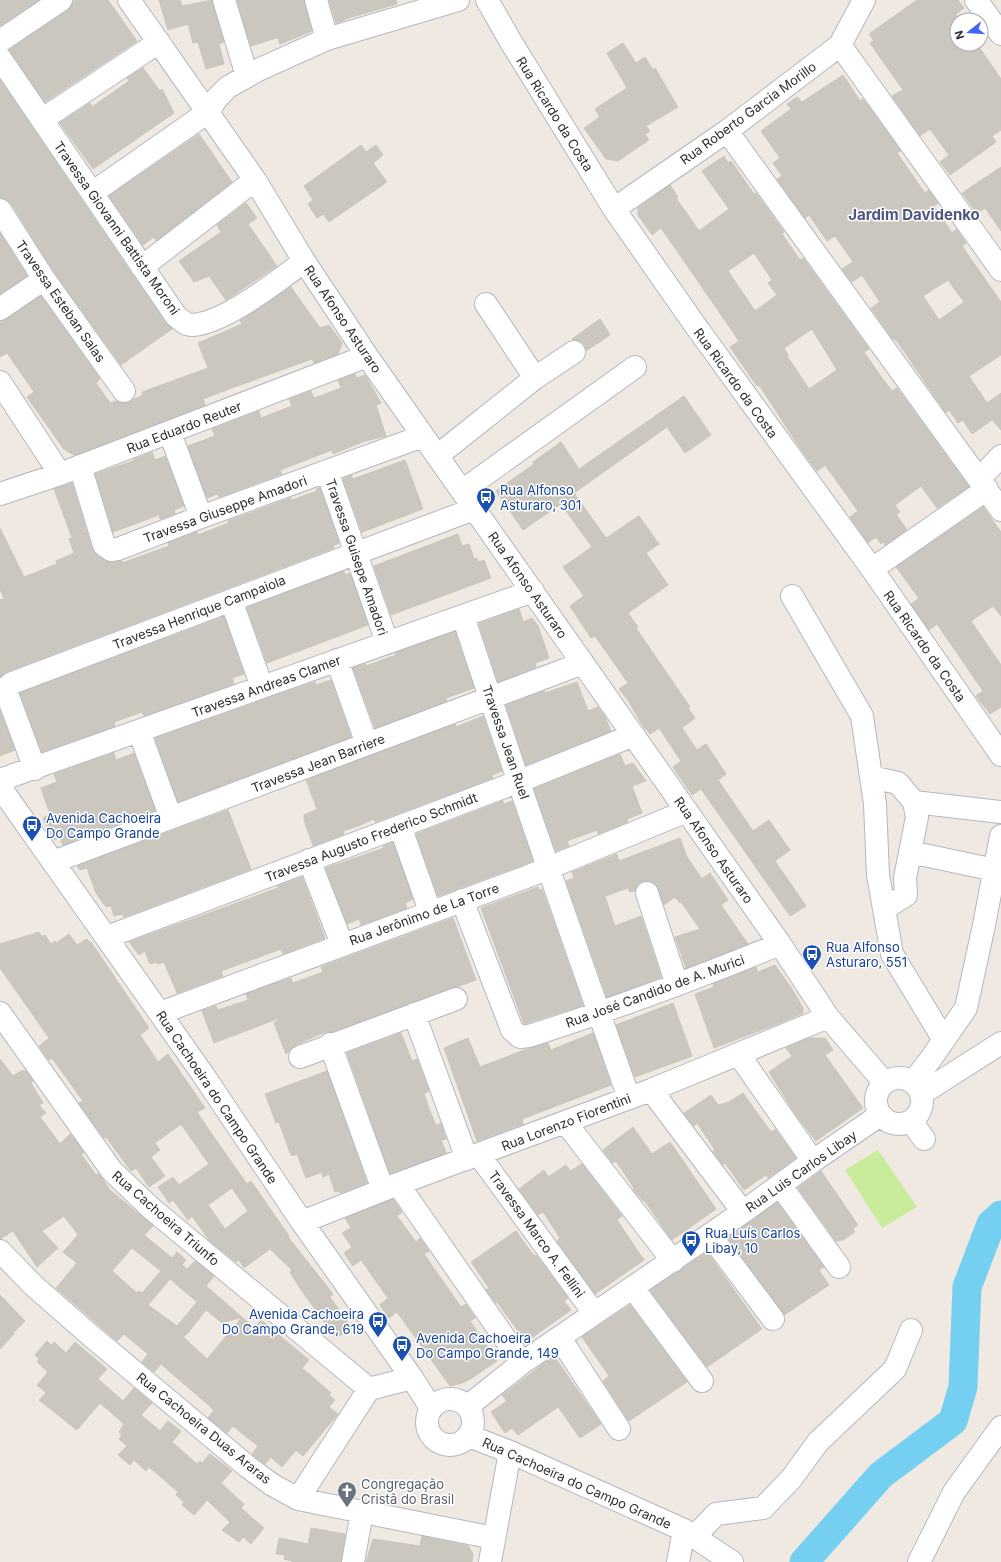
<svg xmlns="http://www.w3.org/2000/svg" width="1001" height="1562" viewBox="0 0 1001 1562" font-family="Inter,sans-serif">
  <rect width="100%" height="100%" fill="#efe9e1"/>
  <path fill="#c9ec9a" d="M878 1150 917 1207 882 1228 845 1170Z"/>
  <g fill="none" stroke-linecap="round" stroke-linejoin="round">
    <path stroke="#75cff0" stroke-width="29" d="M804 1562 881 1475 953 1421 963 1387 967 1287 991 1224 1001 1215"/>
  </g>
  <path fill="#cbc7bf" stroke="#cbc5ba" fill-rule="evenodd" d="M0 0H39L0 26Z
    M75 0H108L137 41 45 102 9 50 68 10Z
    M159 0H180L182 6 212 0 224 42 219 44 224 64 206 69 198 42 193 43 188 24 168 30Z
    M237 0H304L312 31 280 44 278 38H276L251 46Z
    M329 0H396L397 4 345 19V20L336 23Z
    M917 0H958L964 8 956 14 959 20H957V44H977L1001 79V130L992 136 996 142 950 175 940 162 949 155 930 129 920 136 892 96 903 90 870 43 874 41 869 34Z
    M623 43 636 63 645 57 653 70 655 68 678 107 646 126 650 131 645 134 649 140 618 161 606 159 584 128 600 117 595 109 627 88 607 53Z
    M143 68 160 91 162 89 174 113 93 169 60 123 90 103 92 107 129 81 127 78Z
    M843 75 860 101 863 99 901 151 897 153 925 193 929 190 938 203 934 206 952 233 956 229 966 243 962 246 1001 302V355L969 376 987 403 1001 393V430L992 420 972 434 963 420 958 423 949 410 946 413 897 341 892 338 871 308 880 302 862 275 852 282 842 269 853 262 835 236 827 241 809 215 805 218 777 179 782 176 773 163 780 158 761 131 791 109 787 104 797 97 802 102ZM948 280 964 302 939 320 923 296Z
    M0 80 132 274 166 323 172 329 121 365 54 272 11 203 6 199 0 198Z
    M199 134 232 182 156 241 154 237 143 245 109 196Z
    M361 145 366 152 376 145 383 155 373 163 387 182 329 222 323 214 317 218 308 204 313 200 304 186Z
    M724 156 728 163 731 161 754 194 756 193 784 232 782 234 800 260 803 258 869 349 864 352 882 378 892 391 897 388 969 487 937 508 921 486 895 505 900 512 896 514 907 530 885 545 884 542 881 544 876 537 868 543 850 517 858 511 825 465 817 471 800 448 759 385 757 386 730 347 739 341 675 248 661 228 652 235 638 215V208L670 185 678 197 676 198 699 231 729 209 702 171ZM754 253 772 280 768 283 777 295 755 311 728 271ZM812 329 837 370 809 389 787 356 788 355 784 348Z
    M1001 167V231L985 208 977 213 962 193Z
    M246 203 257 218 248 224 277 266 226 300 209 276 194 282 179 261 221 232 217 225Z
    M0 233 27 276 0 294Z
    M291 287 320 328 329 325 342 343 338 354 314 363 312 359 232 388 203 399 205 405 75 455 68 452 63 448 27 397 34 392 7 353 0 357V321L7 319 41 296 100 379 96 383 110 403 117 401 126 403 143 395 142 392 208 368 198 343 242 324 240 321Z
    M600 319 610 335 586 351 585 345 580 341 572 339Z
    M355 374 357 378 365 375 381 403 376 405 386 436 365 441 333 454 332 450 280 470 282 474 219 497 217 494 207 498 188 446 215 436 212 429 259 411 261 418 292 406 289 399 311 391 314 398 341 388 338 380Z
    M684 396 711 435 685 453 667 427 574 493 606 538 639 516 659 544 646 553 668 585 628 613 638 627 636 628 690 707 688 708 695 718 682 728 697 750 706 744 726 774 718 780 753 831 769 820 790 850 775 861 806 906 790 916 701 789 692 795 673 767 681 761 659 728 650 734 641 723 628 700 619 689 628 683 595 636 591 638 570 606 584 596 563 567 592 547 561 504 523 530 496 491 534 464 533 462 561 442 579 469Z
    M152 452 155 460 165 456 184 506 174 510 175 514 160 519 159 515 113 532 95 474 136 460H133Z
    M405 460 423 509 362 532 343 479 351 475 353 479Z
    M72 483 92 549 104 560 112 562 122 561V563L169 546 168 543 197 532 198 535 213 529 229 523 228 521 291 498 292 500 317 491 316 489 320 488 339 543 333 546 334 548 8 671 0 677V600L4 599 0 589V528L24 577 57 564 56 561 74 553 69 539 72 538 54 489Z
    M983 507 1001 532V616L993 606 971 621 1001 665V707L990 714 976 696 983 691 937 624 929 630 911 604 919 598 896 567Z
    M458 534 462 546 469 544 474 559 477 558 479 562 484 560 491 578 391 615 374 566Z
    M344 571 345 575 350 573 368 625 267 663 247 608Z
    M519 609 523 622 532 618 538 626 549 658 535 663 536 667 498 682 479 624Z
    M224 617 244 674 232 678 234 684 144 716 142 712 114 722 115 726 42 752 20 693Z
    M455 632 474 688 446 698 447 701 375 728 353 668 365 664 366 666 396 655 395 653Z
    M331 680 351 737 178 802 155 738 315 682 316 685Z
    M577 682 588 711 598 707 605 717 611 731 526 765 506 705 544 691 545 693Z
    M0 711 15 750 0 756Z
    M483 716 502 771 492 775 493 778 375 822 374 819 358 826 343 831 344 834 313 846 304 820V815L317 809 306 780 455 724 456 727Z
    M114 753 116 760 134 753 155 810 63 845 60 838 55 840 54 838 52 839 43 818 50 814 41 788 57 782 54 774Z
    M620 754 625 766 633 763 646 781 632 786 642 813 627 819 628 822 598 834 597 830 567 841 569 846 556 851 534 789Z
    M503 801 504 804 512 801 533 861 438 896 416 834Z
    M228 810 251 869 124 917 122 914 114 916 111 906 106 907 96 893 87 868 80 870 77 866Z
    M680 838 687 857 702 879 710 873 728 900 721 905 748 944 686 968 675 937 700 929 681 902 680 903 675 897 664 905 656 884 650 881H643L637 885 635 891 630 892 628 888 605 896 615 926 641 916 661 977 607 997 566 881 574 878 572 872 617 854 619 861Z
    M393 842 413 899 405 903 407 908 361 925 359 919 347 924 326 868 384 848 383 846Z
    M302 877 325 938 283 954 281 949 221 971 223 976 177 993 164 962 158 964 156 962 150 964 145 951 139 955 129 942 278 888 277 886Z
    M538 887 539 890 542 889 583 1005 524 1024 481 908Z
    M453 918 476 980 332 1032H325L296 1045 286 1054 274 1023 282 1017 214 1043 202 1011 216 1006 218 1010 248 1000 246 994 291 978 293 983 323 972 321 967Z
    M39 932 42 937 45 935 51 944 55 941 56 943 69 934 77 945 87 939 90 943 91 942 149 1028 140 1035 158 1062 168 1054 205 1108 197 1112 211 1133 247 1184 251 1181 289 1236 288 1237 333 1294 330 1297 352 1328 336 1338 299 1287 290 1272 292 1270 270 1249 244 1268 239 1260 236 1262 209 1240 192 1216 188 1220 173 1200 169 1203 158 1187 173 1177 179 1185 209 1164 181 1124 155 1143 160 1150 151 1157 165 1176 149 1187 136 1168 131 1171 106 1137 104 1138 79 1103 83 1101 52 1058 49 1060 39 1046 49 1038 0 968V944ZM232 1188 248 1211 225 1229 208 1205Z
    M775 965 792 989 803 1008V1013L780 1023 714 1048 695 994 714 987 713 984 756 967 758 972Z
    M673 1003 692 1056 635 1077 616 1025Z
    M401 1033 412 1061 417 1059 429 1091 424 1093 429 1109 436 1125 441 1123 446 1139 441 1140 446 1153 390 1174 347 1053Z
    M593 1033 611 1085 522 1119 523 1124 477 1141 444 1048 468 1038 480 1067 527 1049 548 1043 551 1050Z
    M809 1038H825L833 1050 825 1055 863 1108 816 1141 796 1115 769 1072 792 1056 786 1048Z
    M0 1059 13 1076 21 1071H26L33 1081 31 1083 43 1103 39 1105 46 1113 40 1117 60 1144 70 1134 84 1152 81 1154 96 1175 98 1173 110 1190 153 1226 144 1235 172 1258 177 1252 186 1260 182 1265 187 1269 195 1261 214 1276 206 1286 242 1317 222 1323 206 1310 187 1334 183 1337 181 1335 207 1359 242 1317 254 1328 261 1320 309 1360 302 1368 331 1393 329 1395 335 1400 329 1407 338 1414 303 1456 296 1450 282 1467 271 1457 265 1464 252 1454 258 1446 233 1426 227 1433 208 1418 214 1410 161 1364 154 1372 142 1362 148 1354 124 1334 117 1341 56 1288 77 1263 63 1252 78 1235 64 1216 42 1231 58 1248 37 1267 13 1231 0 1239ZM132 1248 161 1271 142 1293 139 1291 137 1293 112 1271ZM170 1279 197 1302 177 1326 148 1305Z
    M327 1071 367 1183 340 1193 339 1191 335 1192 329 1174 323 1177 322 1172 306 1178 297 1154 292 1156 290 1153 279 1122 276 1123 265 1094Z
    M743 1093 771 1132 775 1129 796 1158 768 1178 766 1175 744 1190 725 1163 723 1165 713 1151 715 1150 697 1123 694 1126 684 1113 711 1095 718 1105 729 1102Z
    M633 1127 652 1154 670 1142 716 1209 672 1240 644 1200 643 1201 633 1189 634 1188 616 1161 613 1163 603 1150Z
    M582 1164 622 1216 617 1220 644 1260 595 1294 557 1241 560 1238 543 1212 538 1215 519 1189 544 1170 548 1177 566 1165 570 1171Z
    M821 1171 858 1225 853 1228 855 1232 843 1240 836 1241 798 1188Z
    M393 1199 402 1212 397 1216 416 1242 420 1238 429 1251 424 1254 461 1307 466 1304 475 1318 470 1321 497 1361 469 1380 462 1383 450 1386 397 1312 389 1318 380 1305 388 1298 361 1260 353 1266 344 1253 352 1247 342 1233 351 1228 345 1218Z
    M777 1202 824 1267 819 1270 829 1285 784 1315 728 1238Z
    M516 1231 534 1256 536 1255 568 1298 564 1301 571 1310 526 1342 497 1302 496 1303 486 1290 489 1288 471 1262Z
    M707 1252 762 1329 707 1367 650 1290Z
    M0 1295 25 1321 13 1333 14 1334 0 1349Z
    M630 1305 687 1382 629 1421 603 1381 609 1376 582 1337Z
    M47 1341 51 1345 54 1342 66 1353 75 1342 107 1369 98 1379 123 1401 134 1388 152 1403 141 1415 160 1431 168 1421 181 1431 172 1442 197 1464 200 1461 202 1463 210 1454 232 1471 221 1483 244 1504 241 1508 264 1528 251 1544 243 1537 239 1542 222 1530 230 1522 207 1500 194 1515 182 1505 184 1502 176 1495 178 1492 149 1467 146 1471 134 1460 130 1465 118 1455 127 1446 119 1439 122 1435 119 1432 124 1424 100 1403 77 1430 39 1400 46 1393 37 1385 48 1372 37 1362 39 1359 35 1355Z
    M554 1356 601 1424 580 1438 558 1407 518 1435 512 1428 505 1433 491 1412 507 1401 502 1395Z
    M311 1528 345 1534 341 1562H295L284 1559 285 1555 276 1554 279 1538 308 1544Z
    M422 1536 468 1546 473 1554 472 1562H366L373 1539 420 1546Z"/>
  <g fill="none" stroke-linecap="round" stroke-linejoin="round">
    <defs>
      <path id="minor" d="M129 0 255 180 304 261 367 356 780 944 828 1017 884 1082
        M224 0 247 76
        M316 0 327 39
        M487 0 511 42 614 209 695 325 872 569 1001 755
        M976 0 1001 34
        M0 41 61 0
        M840 45 1001 270
        M0 58 176 316C181 320 186 325 192 325 223 324 280 280 304 261
        M43 119 159 42
        M727 131 1001 510
        M92 193 208 112 217 98 228 87 258 70 327 39 458 0
        M614 209 727 131 840 45 864 0
        M0 210 44 279 124 391
        M142 267 255 180
        M486 304 535 378
        M0 309 44 279
        M0 382 60 474
        M170 433 201 517
        M437 456 535 378 574 352
        M80 466 104 545 111 550 118 549 201 517 423 436
        M327 471 387 642
        M979 479 1001 456
        M462 491 635 367
        M0 494 60 474 367 356
        M872 569 987 489
        M792 596 862 716 875 804 878 875 892 954 944 1040
        M231 600 262 687
        M463 616C516 777 572 937 629 1098
        M337 660 367 744
        M139 731 171 818
        M35 769 6 691 7 687 12 683 474 509
        M871 777 898 783 914 802 1001 812
        M0 780 533 591
        M0 787 202 1073 302 1222 412 1378 431 1408
        M400 826 430 911
        M910 852 995 870
        M309 860 342 944
        M53 862 583 663
        M647 893 677 985
        M462 900 512 1030 520 1037 529 1036C614 1009 697 978 780 944
        M884 909 906 895 905 878 917 817 914 802
        M107 937 520 781 634 735
        M0 1013 112 1171 152 1209 369 1389
        M160 1013 529 876 687 811
        M414 1014 467 1159
        M330 1044 383 1190
        M739 1055 813 1161
        M300 1057 456 999
        M876 1101a23 23 0 1 1 46 0a23 23 0 1 1-46 0Z
        M913 1082 930 1060 966 1008 984 925 1001 836
        M651 1090 743 1212
        M921 1094 1001 1043
        M911 1121 924 1139
        M565 1122 673 1261
        M479 1155 594 1313
        M398 1184 522 1363
        M781 1186 839 1267
        M302 1222 398 1184 651 1090 828 1017
        M710 1235 773 1319
        M0 1251 34 1286 90 1335 248 1467 271 1484 298 1499 494 1538
        M633 1288 702 1381
        M560 1338 619 1429
        M427 1422a23 23 0 1 1 46 0a23 23 0 1 1-46 0Z
        M468 1406 522 1363 743 1212 813 1161 880 1115
        M469 1436 510 1452 684 1530 732 1562
        M298 1499 369 1389 412 1378
        M694 1537 716 1514 763 1508 791 1479 818 1442 895 1369 911 1330
        M353 1562 362 1512
        M490 1562 510 1452
        M678 1562 684 1530
        M919 1562 954 1492 1001 1427"/>
    </defs>
    <use href="#minor" stroke="#b4b7c1" stroke-width="24"/>
    <use href="#minor" stroke="#fff" stroke-width="22"/>
  </g>
  <defs>
    <symbol id="bus-pin" viewBox="-11 -11 22 30"><path d="M0 17L-7.5 6A9.5 9.5 0 1 1 7.5 6Z" fill="#1a4fb4" stroke="#fff"/><path d="M-5-6H5V4H4V6H2V4H-2V6H-4V4H-5ZM-3.5-4V0h7V-4ZM-3.5 1.2v1.5H-2V1.2ZM2 1.2v1.5H3.5V1.2Z" fill="#fff"/></symbol>
    <symbol id="church-pin" viewBox="-11 -11 22 30"><path d="M0 17L-7.5 6A9.5 9.5 0 1 1 7.5 6Z" fill="#6b7280" stroke="#fff"/><path d="M-1.2-6h2.4v3.5h3.3v2.4h-3.3V6h-2.4V-.1h-3.3v-2.4h3.3Z" fill="#fff"/></symbol>
  </defs>
  <g fill-rule="evenodd">
    <use href="#bus-pin" x="475" y="486" width="22" height="30"/>
    <use href="#bus-pin" x="21" y="814" width="22" height="30"/>
    <use href="#bus-pin" x="801" y="943" width="22" height="30"/>
    <use href="#bus-pin" x="680" y="1229" width="22" height="30"/>
    <use href="#bus-pin" x="367" y="1310" width="22" height="30"/>
    <use href="#bus-pin" x="391" y="1334" width="22" height="30"/>
    <use href="#church-pin" x="336" y="1480" width="22" height="30"/>
  </g>
  <g text-anchor="middle" dominant-baseline="central" stroke-width="3" stroke-linejoin="round" paint-order="stroke">
    <g font-size="13" fill="#2e2e2e" stroke="#fff">
      <text transform="translate(748 113) rotate(-36)">Rua Roberto Garcia Morillo</text>
      <text transform="translate(555 114) rotate(58)">Rua Ricardo da Costa</text>
      <text transform="translate(117 228) rotate(55)">Travessa Giovanni Battista Moroni</text>
      <text transform="translate(61 301) rotate(55)">Travessa Esteban Salas</text>
      <text transform="translate(343 319) rotate(56)">Rua Afonso Asturaro</text>
      <text transform="translate(736 383) rotate(54)">Rua Ricardo da Costa</text>
      <text transform="translate(184 427) rotate(-21)">Rua Eduardo Reuter</text>
      <text transform="translate(225 509) rotate(-20)">Travessa Giuseppe Amadori</text>
      <text transform="translate(357 557) rotate(71)">Travessa Guisepe Amadori</text>
      <text transform="translate(528 585) rotate(55)">Rua Afonso Asturaro</text>
      <text transform="translate(199 612) rotate(-21)">Travessa Henrique Campaiola</text>
      <text transform="translate(925 646) rotate(55)">Rua Ricardo da Costa</text>
      <text transform="translate(266 686) rotate(-20)">Travessa Andreas Clamer</text>
      <text transform="translate(506 742) rotate(71)">Travessa Jean Ruel</text>
      <text transform="translate(318 763) rotate(-21)">Travessa Jean Barriere</text>
      <text transform="translate(371 837) rotate(-21)">Travessa Augusto Frederico Schmidt</text>
      <text transform="translate(714 850) rotate(55)">Rua Afonso Asturaro</text>
      <text transform="translate(424 914) rotate(-20)">Rua Jerônimo de La Torre</text>
      <text transform="translate(655 991) rotate(-20)">Rua José Candido de A. Murici</text>
      <text transform="translate(217 1097) rotate(56)">Rua Cachoeira do Campo Grande</text>
      <text transform="translate(566 1122) rotate(-21)">Rua Lorenzo Fiorentini</text>
      <text transform="translate(801 1171) rotate(-35)">Rua Luis Carlos Libay</text>
      <text transform="translate(166 1218) rotate(41)">Rua Cachoeira Triunfo</text>
      <text transform="translate(537 1234) rotate(54)">Travessa Marco A. Fellini</text>
      <text transform="translate(204 1428) rotate(39)">Rua Cachoeira Duas Araras</text>
      <text transform="translate(577 1483) rotate(24)">Rua Cachoeira do Campo Grande</text>
    </g>
    <g font-size="13" fill="#164399" stroke="#fff" text-anchor="start">
      <text x="500" y="490">Rua Alfonso<tspan x="500" dy="15">Asturaro, 301</tspan></text>
      <text x="46" y="818">Avenida Cachoeira<tspan x="46" dy="15">Do Campo Grande</tspan></text>
      <text x="826" y="947">Rua Alfonso<tspan x="826" dy="15">Asturaro, 551</tspan></text>
      <text x="705" y="1233">Rua Luís Carlos<tspan x="705" dy="15">Libay, 10</tspan></text>
      <text x="364" y="1314" text-anchor="end">Avenida Cachoeira<tspan x="364" dy="15">Do Campo Grande, 619</tspan></text>
      <text x="416" y="1338">Avenida Cachoeira<tspan x="416" dy="15">Do Campo Grande, 149</tspan></text>
    </g>
    <g font-size="13" fill="#5b616d" stroke="#fff" text-anchor="start">
      <text x="361" y="1484">Congregação<tspan x="361" dy="15">Cristã do Brasil</tspan></text>
    </g>
    <g font-size="15" font-weight="bold" fill="#4d5680" stroke="#fff">
      <text x="914" y="214">Jardim Davidenko</text>
    </g>
  </g>
  <g transform="translate(969 32) rotate(253)"><circle r="19" fill="#ffffff" stroke="#ababab"/>
  <path d="M0-3L7 15L0 10L-7 15Z" fill="#4264fb"/>
  <text y="-6" font-size="11" font-weight="bold" text-anchor="middle" fill="#2e2e2e">N</text>
  </g>
</svg>
